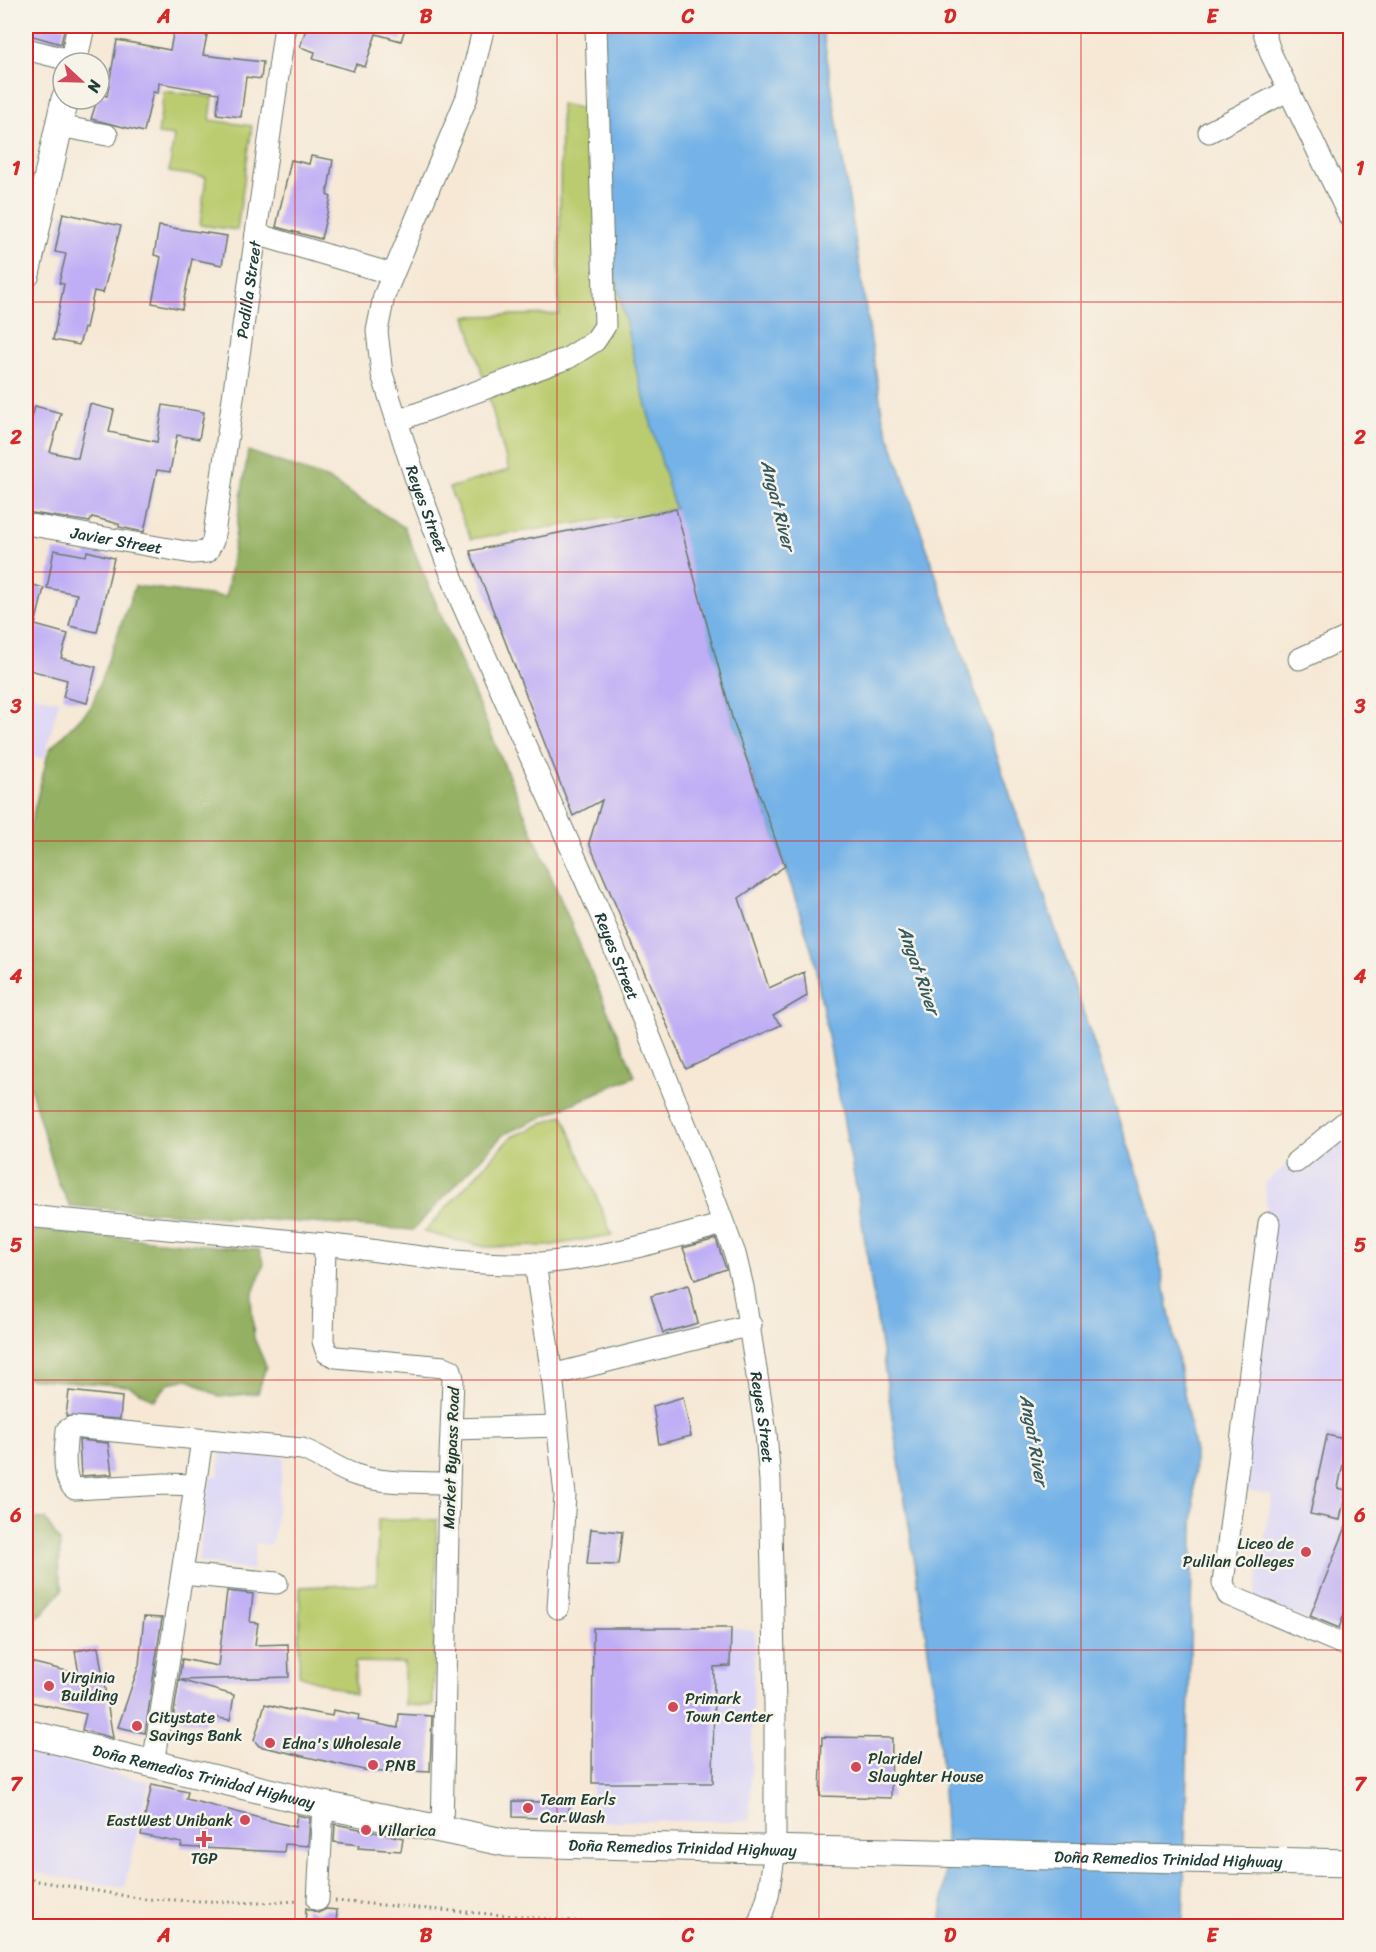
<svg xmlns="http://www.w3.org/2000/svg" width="1376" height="1952" viewBox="0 0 1376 1952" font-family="Sriracha,sans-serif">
  <rect width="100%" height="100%" fill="#f7f3e8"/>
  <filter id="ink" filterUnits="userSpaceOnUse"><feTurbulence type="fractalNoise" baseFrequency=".0167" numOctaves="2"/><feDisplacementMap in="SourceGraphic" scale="12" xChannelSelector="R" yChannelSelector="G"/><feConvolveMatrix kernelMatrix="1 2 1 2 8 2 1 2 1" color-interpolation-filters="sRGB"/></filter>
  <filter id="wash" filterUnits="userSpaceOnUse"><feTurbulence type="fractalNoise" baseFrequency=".008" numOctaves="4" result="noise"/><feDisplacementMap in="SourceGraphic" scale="24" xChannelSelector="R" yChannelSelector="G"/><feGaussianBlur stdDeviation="1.35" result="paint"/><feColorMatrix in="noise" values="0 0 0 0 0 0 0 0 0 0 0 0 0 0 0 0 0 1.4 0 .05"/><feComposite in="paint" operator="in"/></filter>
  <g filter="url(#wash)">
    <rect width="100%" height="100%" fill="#f6e8d5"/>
    <path fill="#dbd6f7" d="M26 693 59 701 44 759 26 755Z
      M1350 1111V1637L1254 1598 1272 1495 1236 1489 1268 1240 1265 1183Z
      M221 1449 284 1457 272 1546 256 1543 252 1570 198 1562 210 1477 218 1476Z
      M593 1628H730L755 1631 750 1821H592Z
      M26 1752 149 1782 124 1888 26 1871Z"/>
    <path fill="#bbcc6f" stroke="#6d8452" stroke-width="1.5" d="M164 91 213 97 210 120 252 126 237 230 200 225 206 177 169 172 174 136 158 134Z
      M561 104 605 114 613 265 637 373 676 509 471 539 449 488 509 470 466 316 559 314Z
      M563 1115 612 1235 547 1246 485 1247 424 1232 511 1137Z
      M378 1520H437L433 1706 404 1705V1663L355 1662V1695L299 1675 300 1587 377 1584Z"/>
    <path fill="#94b062" stroke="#5a764b" stroke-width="1.5" d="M248 451 328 479 404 527 635 1076 504 1134 413 1230 70 1206 58 1182 26 1073V842L49 750 91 707 135 586 226 597Z
      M37 1230 259 1250 264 1264 251 1298 254 1338 266 1366 258 1393 219 1397 188 1379 169 1383 154 1400 129 1386 26 1378V1233Z
      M26 1518 45 1519 60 1542 59 1573 63 1589 43 1613 26 1624Z"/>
    <path fill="#74b2e7" stroke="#4a788e" stroke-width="1.5" d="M602 26H822L883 418 1151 1213 1195 1453 1183 1926H940C951 1852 942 1775 936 1701L859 1203 813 955 785 866 733 721 637 373 613 265Z"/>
    <g id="blocks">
      <path fill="#bfaef5" d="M26 26H65L61 44 26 34Z
        M307 26H406L401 41 376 34 365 67 356 64 353 71 313 59 315 52 300 47Z
        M174 29 207 35 203 55 263 62 261 79 246 77 241 117 217 114 219 93 159 83 158 93 153 92 144 132 91 119 99 94 107 96 117 40 170 50Z
        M311 156 333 160 327 195 331 197 321 239 276 227 291 160 309 164Z
        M63 213 121 226 103 293 94 291 86 328H84L79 345 53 340 64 284 59 283 66 254 55 252Z
        M159 226 227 236 222 265 192 259 182 309 152 303 161 257 154 255Z
        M90 404 114 410 109 432 157 442 163 405 204 412 199 439 177 435 170 472 157 470 144 532 119 527V524L92 517 90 522 26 512V441L35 406 61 413 50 452 78 458Z
        M676 509 733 721 785 866 739 898 769 988 804 972 807 996 773 1016 781 1025 686 1069 589 843 602 800 573 816 470 551Z
        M54 550 86 556 87 551 114 558 97 632 69 626 77 594 47 588Z
        M26 583 44 588 35 625 68 634 61 658 96 667 87 703 63 697 67 680 26 669Z
        M716 1239 726 1269 695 1280 683 1248Z
        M688 1285 698 1323 663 1333 651 1296Z
        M69 1391 122 1397 120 1419 66 1416Z
        M683 1397 691 1436 659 1444 653 1406Z
        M1327 1435 1348 1440 1338 1488 1346 1490 1340 1520 1310 1514Z
        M79 1440 108 1443 112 1474 81 1476Z
        M1350 1517V1598L1339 1628 1310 1616Z
        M591 1529 622 1532 618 1565 587 1564Z
        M227 1591 253 1594 250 1622 258 1623 255 1645 288 1644 289 1677 179 1680 182 1659 218 1666Z
        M144 1617 162 1618 145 1733 118 1727 139 1665Z
        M593 1628H731L730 1666 714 1667 713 1783H592Z
        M98 1647 113 1738 82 1730 86 1714 26 1701V1661L79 1674 75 1651Z
        M179 1680 234 1695 230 1720 206 1716 204 1724 173 1719Z
        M265 1704 293 1711V1709L332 1716 333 1710 359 1715 358 1720 398 1728 399 1714 432 1716 430 1772 392 1770V1773L364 1770 259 1746 254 1740Z
        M822 1737 892 1738 891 1798 820 1796Z
        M152 1784 188 1792 186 1799 295 1827 297 1815 310 1818 308 1846 285 1844 284 1852 181 1847 182 1843 141 1835Z
        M513 1801 569 1803V1819L513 1817Z
        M335 1824 403 1838 401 1851 358 1848 359 1845 334 1842Z
        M306 1908 318 1913 326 1909 337 1910 336 1926H305Z"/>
    </g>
  </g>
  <g filter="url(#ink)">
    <use href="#blocks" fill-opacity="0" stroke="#6a796c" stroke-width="1.5"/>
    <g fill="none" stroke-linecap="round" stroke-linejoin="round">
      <defs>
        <g id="minor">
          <path id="s1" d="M484 26 467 97 384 296 377 331 382 374 416 480 461 601 600 913 700 1161 735 1254 743 1287 766 1433 770 1481 775 1704V1851L768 1896 758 1926"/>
          <path d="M1262 26 1271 54 1350 218"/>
          <path d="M26 49 73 61"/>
          <path d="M59 126 107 135"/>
          <path d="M1209 132 1289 90"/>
          <path d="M256 234 392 274"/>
          <path d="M397 421 568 358 595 341 605 326 596 26"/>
          <path id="s2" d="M26 524 192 553 207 552 213 541 285 26"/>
          <path d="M1299 659 1350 636"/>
          <path d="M1296 1162 1350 1118"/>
          <path d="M26 1216C125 1226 225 1233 324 1244 396 1252 468 1268 541 1263 603 1258 663 1241 723 1224"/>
          <path d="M1269 1223 1223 1583 1228 1595 1350 1647"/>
          <path d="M325 1244 323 1341 327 1353 336 1357 444 1367 451 1370 453 1379 449 1483 442 1831"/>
          <path d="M535 1263 552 1375 565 1495 558 1608"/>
          <path d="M552 1375 751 1325"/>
          <path d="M453 1429 558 1426"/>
          <path d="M195 1485 165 1484 75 1489C60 1479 66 1445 67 1430L72 1427 302 1449C322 1456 336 1469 356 1475 385 1484 419 1482 449 1483"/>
          <path d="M182 1574 277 1583"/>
          <path d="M153 1765 202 1440"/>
          <path d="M318 1900 323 1805"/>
        </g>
        <g id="major">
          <path d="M73 63 81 26"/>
          <path d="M26 274 65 99"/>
          <path id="s3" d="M26 1733 323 1805 508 1843 1350 1863"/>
        </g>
      </defs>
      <use href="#minor" stroke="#6a796c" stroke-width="23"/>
      <use href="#major" stroke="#6a796c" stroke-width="29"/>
      <path stroke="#6a796c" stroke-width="3" stroke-dasharray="1.5 4.5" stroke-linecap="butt" d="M26 1879 145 1899 261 1903 299 1901
        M335 1901 608 1924"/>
      <use href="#minor" stroke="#fff" stroke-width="21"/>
      <use href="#major" stroke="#fff" stroke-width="27"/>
    </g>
  </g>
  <path fill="none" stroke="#d62828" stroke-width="1.5" stroke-opacity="0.55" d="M295 26V1926M557 26V1926M819 26V1926M1081 26V1926M26 302H1350M26 572H1350M26 841H1350M26 1111H1350M26 1380H1350M26 1650H1350"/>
  <g fill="#d1495b" stroke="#f7f3e8" stroke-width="2">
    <circle cx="1306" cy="1552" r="6"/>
    <circle cx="49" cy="1686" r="6"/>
    <circle cx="673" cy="1707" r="6"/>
    <circle cx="137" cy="1726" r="6"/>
    <circle cx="270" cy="1743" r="6"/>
    <circle cx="373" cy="1765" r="6"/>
    <circle cx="856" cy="1767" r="6"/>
    <circle cx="528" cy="1808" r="6"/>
    <circle cx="245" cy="1820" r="6"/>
    <circle cx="366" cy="1830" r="6"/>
    <path d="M201 1830h6v6h6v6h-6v6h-6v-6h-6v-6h6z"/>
  </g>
  <g text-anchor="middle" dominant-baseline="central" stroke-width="5" stroke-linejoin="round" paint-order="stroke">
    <g font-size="16" fill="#1f3d34" stroke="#f7f3e8">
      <text stroke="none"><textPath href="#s2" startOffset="450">Padilla Street</textPath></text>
      <text stroke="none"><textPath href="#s1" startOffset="510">Reyes Street</textPath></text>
      <text stroke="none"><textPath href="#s2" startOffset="92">Javier Street</textPath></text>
      <text stroke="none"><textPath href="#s1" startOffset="996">Reyes Street</textPath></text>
      <text stroke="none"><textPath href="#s1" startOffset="1482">Reyes Street</textPath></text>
      <text transform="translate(451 1458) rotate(-88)">Market Bypass Road</text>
      <text stroke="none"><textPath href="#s3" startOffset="183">Doña Remedios Trinidad Highway</textPath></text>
      <text stroke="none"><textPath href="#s3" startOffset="669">Doña Remedios Trinidad Highway</textPath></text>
      <text stroke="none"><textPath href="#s3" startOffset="1155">Doña Remedios Trinidad Highway</textPath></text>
    </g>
    <g font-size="16" fill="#1f3d34" stroke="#f7f3e8" text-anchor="start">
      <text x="1294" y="1543" text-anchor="end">Liceo de<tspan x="1294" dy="18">Pulilan Colleges</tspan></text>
      <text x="61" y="1677">Virginia<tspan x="61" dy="18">Building</tspan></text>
      <text x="685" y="1698">Primark<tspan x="685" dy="18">Town Center</tspan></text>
      <text x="149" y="1717">Citystate<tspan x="149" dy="18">Savings Bank</tspan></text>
      <text x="282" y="1743">Edna's Wholesale</text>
      <text x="868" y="1758">Plaridel<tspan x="868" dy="18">Slaughter House</tspan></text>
      <text x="385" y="1765">PNB</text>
      <text x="540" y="1799">Team Earls<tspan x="540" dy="18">Car Wash</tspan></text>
      <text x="233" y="1820" text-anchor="end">EastWest Unibank</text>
      <text x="378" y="1830">Villarica</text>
      <text x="204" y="1858" text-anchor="middle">TGP</text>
    </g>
    <g font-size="18" font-style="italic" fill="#345a61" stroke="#f7f3e8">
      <text transform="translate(778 505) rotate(76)">Angat River</text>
      <text transform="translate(919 970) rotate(71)">Angat River</text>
      <text transform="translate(1034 1440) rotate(80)">Angat River</text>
    </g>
  </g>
  <rect width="1376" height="1952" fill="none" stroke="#f7f3e8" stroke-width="66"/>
  <g transform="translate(81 81) rotate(112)"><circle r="28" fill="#f7f3e8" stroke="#a1aaa0" stroke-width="1.5"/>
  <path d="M0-4.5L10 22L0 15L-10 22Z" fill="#d1495b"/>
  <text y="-9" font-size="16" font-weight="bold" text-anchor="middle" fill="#1f3d34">N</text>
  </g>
  <rect x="33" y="33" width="1310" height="1886" fill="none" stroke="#d62828" stroke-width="2"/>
  <g font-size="20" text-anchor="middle" font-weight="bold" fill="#d62828">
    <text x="164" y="23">A</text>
    <text x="426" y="23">B</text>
    <text x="688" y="23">C</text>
    <text x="950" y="23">D</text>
    <text x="1212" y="23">E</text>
    <text x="16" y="175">1</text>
    <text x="1360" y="175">1</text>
    <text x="16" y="444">2</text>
    <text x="1360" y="444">2</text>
    <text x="16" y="713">3</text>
    <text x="1360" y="713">3</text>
    <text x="16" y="983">4</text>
    <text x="1360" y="983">4</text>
    <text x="16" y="1252">5</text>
    <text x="1360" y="1252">5</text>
    <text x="16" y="1522">6</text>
    <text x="1360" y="1522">6</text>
    <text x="16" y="1791">7</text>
    <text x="1360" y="1791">7</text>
    <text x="164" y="1942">A</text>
    <text x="426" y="1942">B</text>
    <text x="688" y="1942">C</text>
    <text x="950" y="1942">D</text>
    <text x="1212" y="1942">E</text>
  </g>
</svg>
